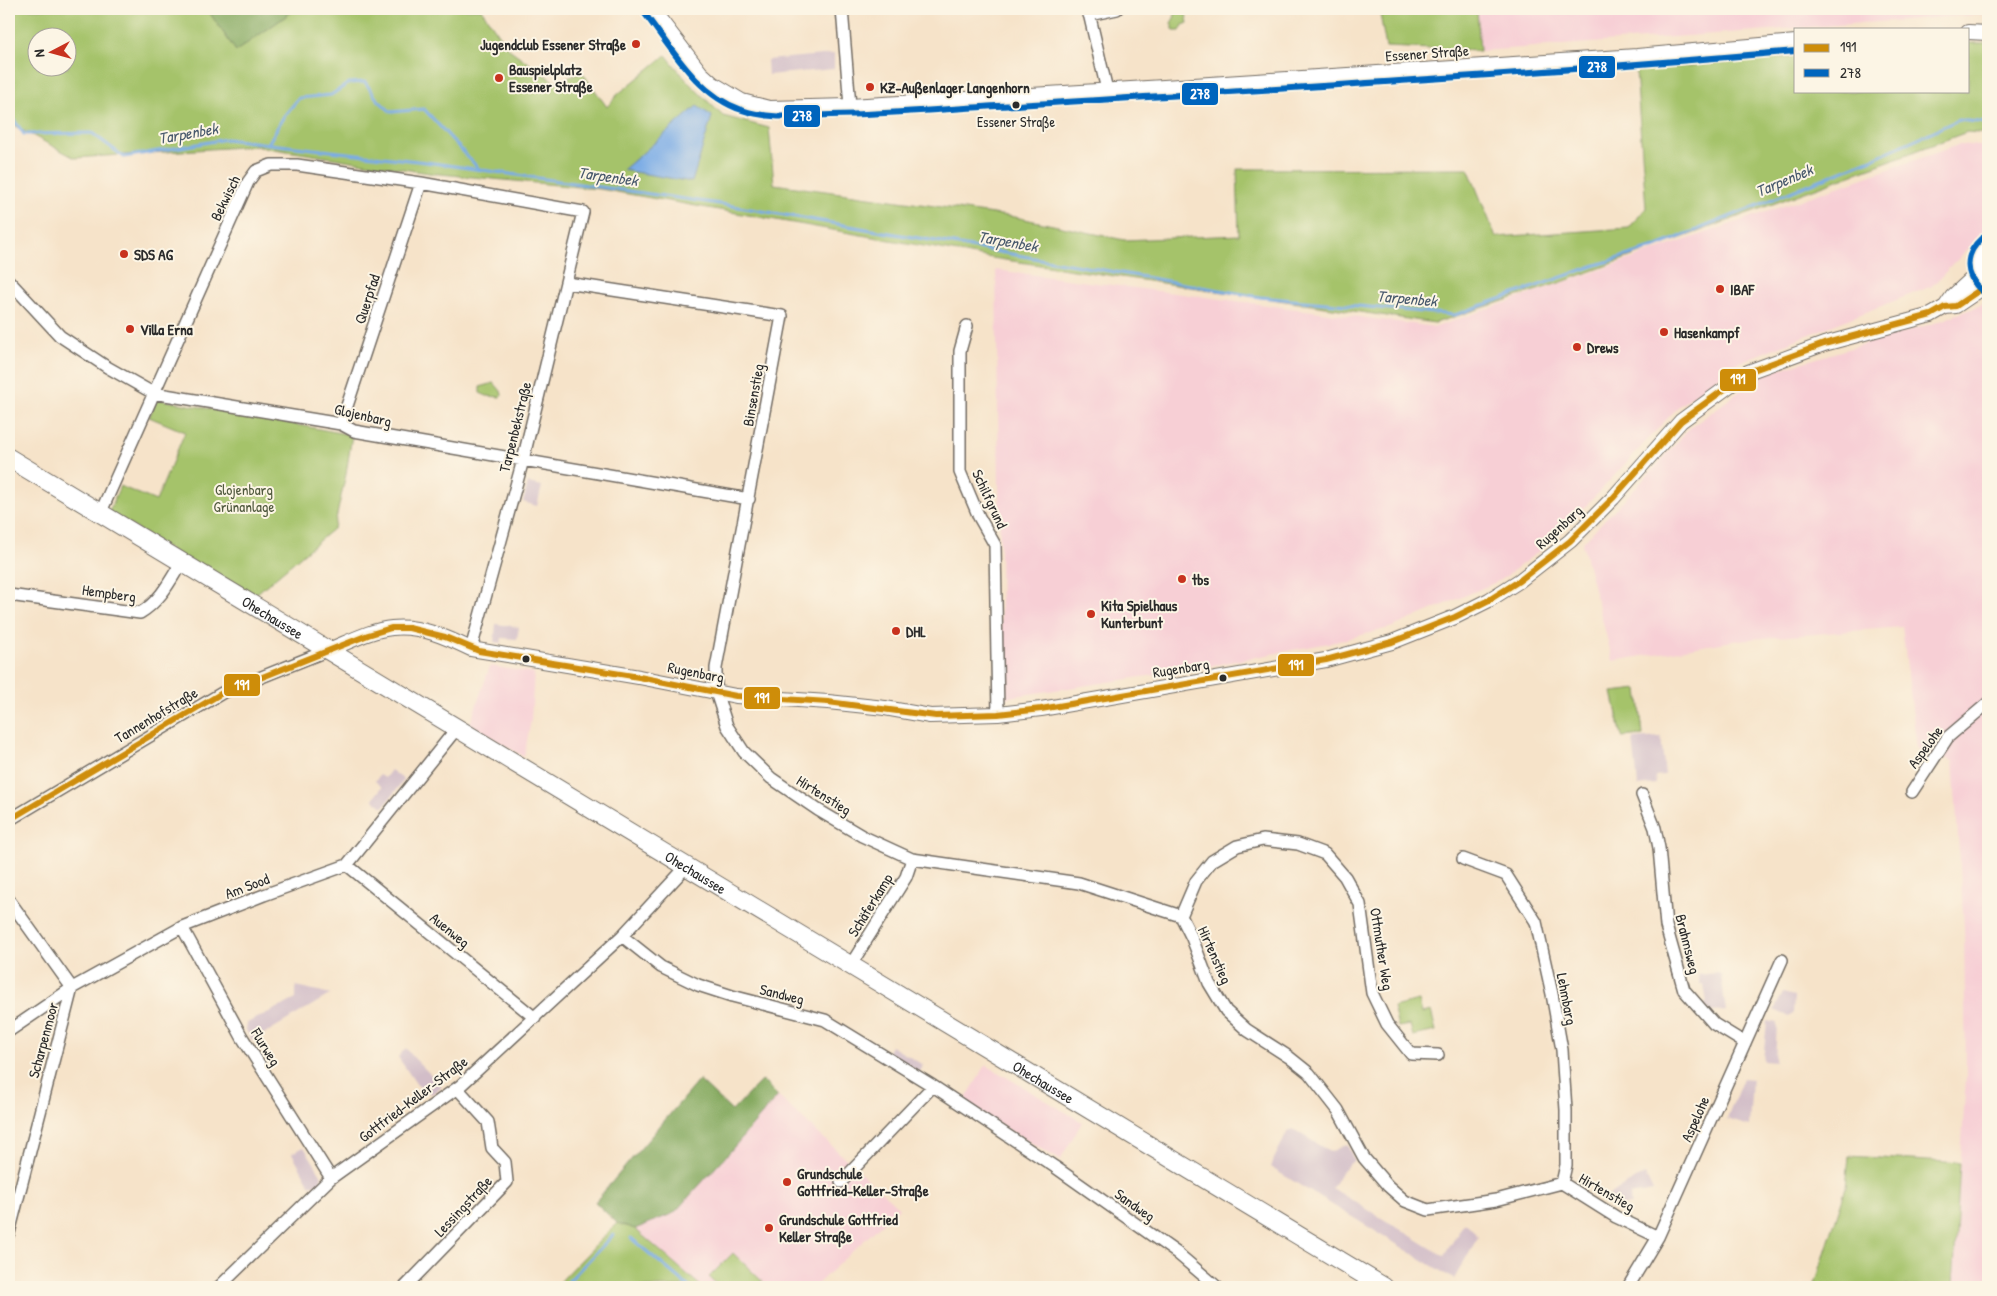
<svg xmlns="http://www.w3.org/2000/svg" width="1997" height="1296" viewBox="0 0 1997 1296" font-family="'Patrick Hand',sans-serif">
  <rect width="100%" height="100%" fill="#fcf5e5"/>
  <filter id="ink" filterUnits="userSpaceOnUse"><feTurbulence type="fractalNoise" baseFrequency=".02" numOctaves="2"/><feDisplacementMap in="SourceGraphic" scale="10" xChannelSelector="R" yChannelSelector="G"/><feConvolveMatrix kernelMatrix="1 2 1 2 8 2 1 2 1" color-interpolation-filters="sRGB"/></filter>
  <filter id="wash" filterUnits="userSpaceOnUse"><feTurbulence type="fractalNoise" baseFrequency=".0096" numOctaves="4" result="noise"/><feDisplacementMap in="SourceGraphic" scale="20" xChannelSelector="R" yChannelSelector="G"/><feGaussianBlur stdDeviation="1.12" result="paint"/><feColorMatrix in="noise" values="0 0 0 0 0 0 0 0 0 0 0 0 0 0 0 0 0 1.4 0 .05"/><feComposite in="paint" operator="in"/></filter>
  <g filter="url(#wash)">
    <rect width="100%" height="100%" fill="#f6e3c9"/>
    <path fill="#f7cfd5" d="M1477 9H1988V14L1480 51Z
      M1961 144 1988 147V228L1932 286 1737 363 1679 406 1556 538 1501 580 1393 627 1334 642 1194 669 1002 698 996 270 1436 327Z
      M1984 304H1988V1287H1953L1966 1076 1964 928 1953 761 1917 749 1902 627 1739 640 1613 661 1582 543 1650 473 1690 428 1763 374 1935 323Z
      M490 666 534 673 531 720 524 757 470 724Z
      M986 1065 1082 1122 1060 1160 963 1103Z
      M778 1096 899 1208 814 1287H702L635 1229 674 1213 727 1155Z"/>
    <path fill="#d2bdc8" d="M834 54V69L768 75 767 60Z
      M528 483 542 486 537 506 523 502Z
      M496 624 519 627 517 639 502 638 501 643 494 642Z
      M1661 737 1665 775 1655 776 1656 784 1638 786 1633 739Z
      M391 770 404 780 383 807 373 799 382 787 375 781 380 775 385 778Z
      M1716 973 1721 974 1726 1011 1710 1012 1703 1006 1707 1002 1704 984H1700L1698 975Z
      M296 986 331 994 252 1041 246 1030 247 1023 296 999Z
      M1783 993 1794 996 1793 1013 1788 1016 1774 1010Z
      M1767 1021 1777 1023 1775 1062 1763 1061Z
      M891 1046 923 1065 918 1073 886 1055Z
      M406 1048 413 1057 442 1086 432 1094 417 1085 398 1057Z
      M1743 1078 1752 1079 1749 1126 1727 1119Z
      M1293 1129 1330 1152 1347 1144 1354 1160 1341 1172 1332 1188 1444 1256 1464 1223 1472 1229 1478 1237 1454 1279 1270 1167 1287 1133Z
      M304 1147 322 1176 320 1183 310 1185 292 1153Z
      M1645 1174 1653 1191 1630 1195 1631 1205H1616L1608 1195Z"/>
    <path fill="#a5c36a" stroke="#68774a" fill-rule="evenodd" d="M9 9H207L236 51 296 9H481L509 49 556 83 582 72 607 107 617 95 666 55 688 82 723 116 769 128 774 184 1015 217 1124 240 1239 235 1237 169 1468 168 1496 237 1629 228 1646 208 1636 71 1796 56V91H1968V43H1988V134L1967 132 1562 282 1435 323 992 258 600 189 429 173 255 146 75 158 9 123ZM38 38H68V68H38Z
      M1178 9H1185L1188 23 1183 25 1180 31H1174L1171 23 1174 18 1176 10Z
      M1379 9H1477L1480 51 1386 47Z
      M494 383 501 391 502 395 500 397 487 396 480 393V387Z
      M157 399 352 435 346 474 334 528 250 599 109 512 120 486 156 501 185 432 149 417Z
      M1638 689 1643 735 1622 737 1612 692Z
      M1419 1001 1422 1013 1431 1011 1436 1031 1413 1036 1410 1025 1398 1027 1393 1007Z
      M1849 1156 1960 1163 1953 1287H1814L1846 1188Z
      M617 1223 635 1229 702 1287H555Z
      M733 1253 768 1287H720L709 1277Z"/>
    <path fill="#84a95e" stroke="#586a44" d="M207 9H296L236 51Z
      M699 1080 732 1111 762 1080 778 1096 727 1155 674 1213 635 1229 617 1223 595 1202Z"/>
    <path fill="#7aace6" stroke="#526c88" d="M697 106 712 116 692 182 623 170Z"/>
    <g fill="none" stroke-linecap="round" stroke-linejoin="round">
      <path stroke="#7aace6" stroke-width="3" d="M9 115 11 116 24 134 92 133 124 157 226 139 426 162 727 205 1260 297 1455 315 1593 266 1655 247 1874 158 1958 120 1988 123
        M268 144 284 116 299 98 331 95 349 83 365 82 377 99 391 112 424 109 479 169
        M631 1238 689 1287
        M563 1287 613 1235"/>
    </g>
  </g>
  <g filter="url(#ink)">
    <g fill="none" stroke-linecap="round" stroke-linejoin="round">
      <defs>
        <path id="minor" d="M842 9 850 106
          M1088 9 1107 90
          M1089 15 1117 9
          M9 281 60 336 107 367 153 393 341 424 354 431 749 499
          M567 283 782 316 716 668V692L727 726 744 752 771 778 818 810 862 836 912 859 1079 883 1181 916 1192 938 1209 983 1226 1011 1247 1030 1289 1057 1309 1073 1338 1110 1364 1158 1388 1186 1405 1201 1428 1210 1496 1200 1562 1183 1616 1217 1658 1237
          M967 326 960 351V472L979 517 995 545 998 714
          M341 424 421 183
          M100 514 248 182 256 171 271 165H297L421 183 583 212 523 460 471 649
          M9 595 140 613C160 601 169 583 181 563
          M1912 792 1948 737 1988 703
          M1642 795 1655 828 1659 848 1666 926 1684 990 1714 1024 1745 1043
          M9 820 222 693 326 651
          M1463 859 1506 875 1536 922 1552 994 1562 1050 1566 1110V1165L1562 1183
          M347 865 535 1018
          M9 900 72 988 9 1233
          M1181 916 1196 881 1212 861 1237 846 1263 840 1298 844 1325 854 1345 877 1360 904 1372 993 1387 1024 1411 1054 1438 1055
          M182 927 242 1037 331 1178
          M622 936 661 967 698 985 732 996 825 1020 933 1086 1055 1167 1177 1253 1217 1287
          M850 966 906 877 912 859
          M9 1031 72 988 182 927 264 895 347 865 457 728
          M841 1182 933 1086
          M219 1287 331 1178 460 1086 622 936 686 867
          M405 1287 507 1182 505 1162 492 1148 488 1122 457 1088
          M1628 1287 1658 1237 1782 960"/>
        <path id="tertiary" d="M652 9 701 73 712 83 742 101 769 108 850 106 1164 87 1637 56 1796 42
          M1968 32 1988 33
          M1988 244C1973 255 1973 274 1988 285
          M1945 307 1956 306 1987 285
          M326 651C347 643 370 630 392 628 420 625 446 637 471 649L639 677 736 696 828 702 885 708 930 716 998 714 1041 709 1326 660 1392 642 1455 617 1489 600 1519 581 1570 541 1613 498 1681 421 1748 372 1824 344 1931 315 1945 307 1952 297 1978 273"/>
        <g id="primary">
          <path id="s1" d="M9 458 1384 1287"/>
        </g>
      </defs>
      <use href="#minor" stroke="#726b62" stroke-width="14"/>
      <use href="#tertiary" stroke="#726b62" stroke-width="16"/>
      <use href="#primary" stroke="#726b62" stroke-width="20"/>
      <use href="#minor" stroke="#fff" stroke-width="11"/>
      <use href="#tertiary" stroke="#fff" stroke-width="14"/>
      <use href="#primary" stroke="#fff" stroke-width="18"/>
      <defs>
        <path id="bus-1" d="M9 820 222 693 368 635 391 628H409L445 637 479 651 639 677 736 696 828 702 936 716 998 714 1041 709 1326 660 1392 642 1455 617 1489 600 1519 581 1570 541 1613 498 1681 421 1748 372 1824 344 1931 315 1945 307 1956 306 1987 285"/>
        <path id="bus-2" d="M645 14C672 49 697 95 742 110 771 120 801 116 831 115 893 114 955 108 1017 105 1277 89 1536 74 1796 51
          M1982 238C1964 254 1964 275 1982 291"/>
      </defs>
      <use href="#bus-1" stroke="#fcf5e5" stroke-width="10"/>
      <use href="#bus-2" stroke="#fcf5e5" stroke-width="10"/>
      <use href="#bus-1" stroke="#ce8d09" stroke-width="6"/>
      <use href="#bus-2" stroke="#0065bd" stroke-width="6"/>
    </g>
  </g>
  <g fill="#c8321e" stroke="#fcf5e5" stroke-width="2">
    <circle cx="636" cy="44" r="5"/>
    <circle cx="499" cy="78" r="5"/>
    <circle cx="870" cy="87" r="5"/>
    <circle cx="124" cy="254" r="5"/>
    <circle cx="1720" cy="289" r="5"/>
    <circle cx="130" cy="329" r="5"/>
    <circle cx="1664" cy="332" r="5"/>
    <circle cx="1577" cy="347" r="5"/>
    <circle cx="1182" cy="579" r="5"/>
    <circle cx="1091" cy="614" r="5"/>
    <circle cx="896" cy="631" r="5"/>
    <circle cx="787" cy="1182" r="5"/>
    <circle cx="769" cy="1228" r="5"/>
  </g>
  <g fill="#2b2b2b" stroke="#fcf5e5" stroke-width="2">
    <circle cx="1016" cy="105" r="4.5"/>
    <circle cx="526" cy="659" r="4.5"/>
    <circle cx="1223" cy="678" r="4.5"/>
  </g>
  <g text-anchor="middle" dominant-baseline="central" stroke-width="4" stroke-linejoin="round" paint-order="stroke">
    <g font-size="14" fill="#2b2b2b" stroke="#fcf5e5">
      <text x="1016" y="121">Essener Straße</text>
    </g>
    <g font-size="15" font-weight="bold" fill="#2b2b2b" stroke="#fcf5e5" text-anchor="start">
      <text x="626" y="44" text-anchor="end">Jugendclub Essener Straße</text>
      <text x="509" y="69">Bauspielplatz<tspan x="509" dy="17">Essener Straße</tspan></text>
      <text x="880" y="87">KZ-Außenlager Langenhorn</text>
      <text x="134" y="254">SDS AG</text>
      <text x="1730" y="289">IBAF</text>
      <text x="140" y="329">Villa Erna</text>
      <text x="1674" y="332">Hasenkampf</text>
      <text x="1587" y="347">Drews</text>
      <text x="1192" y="579">tbs</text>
      <text x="1101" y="605">Kita Spielhaus<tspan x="1101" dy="17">Kunterbunt</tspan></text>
      <text x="906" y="631">DHL</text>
      <text x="797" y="1173">Grundschule<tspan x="797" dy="17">Gottfried-Keller-Straße</tspan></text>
      <text x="779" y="1219">Grundschule Gottfried<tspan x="779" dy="17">Keller Straße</tspan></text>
    </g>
    <g font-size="15" fill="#2b2b2b" stroke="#fcf5e5">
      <text transform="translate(1427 53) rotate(-4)">Essener Straße</text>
      <text transform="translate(225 198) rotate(-64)">Bekwisch</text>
      <text transform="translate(367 299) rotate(-72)">Querpfad</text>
      <text transform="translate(753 395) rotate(-80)">Binsenstieg</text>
      <text transform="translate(363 415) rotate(13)">Glojenbarg</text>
      <text transform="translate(515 427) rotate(-76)">Tarpenbekstraße</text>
      <text transform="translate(990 499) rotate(65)">Schilfgrund</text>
      <text transform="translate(1559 527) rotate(-42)">Rugenbarg</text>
      <text transform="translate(109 593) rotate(8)">Hempberg</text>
      <text stroke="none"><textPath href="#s1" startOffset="308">Ohechaussee</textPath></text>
      <text transform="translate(1181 668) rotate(-9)">Rugenbarg</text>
      <text transform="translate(696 672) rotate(11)">Rugenbarg</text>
      <text transform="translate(156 715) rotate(-31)">Tannenhofstraße</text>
      <text transform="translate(1925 747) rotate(-54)">Aspelohe</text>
      <text transform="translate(824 795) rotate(32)">Hirtenstieg</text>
      <text stroke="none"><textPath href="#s1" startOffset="802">Ohechaussee</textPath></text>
      <text transform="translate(247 886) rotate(-21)">Am Sood</text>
      <text transform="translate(870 905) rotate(-58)">Schäferkamp</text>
      <text transform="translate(450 930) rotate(39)">Auenweg</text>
      <text transform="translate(1688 944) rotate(76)">Brahmsweg</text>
      <text transform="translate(1382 949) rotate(81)">Ottmuther Weg</text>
      <text transform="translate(1215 955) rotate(66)">Hirtenstieg</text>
      <text transform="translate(782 994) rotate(14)">Sandweg</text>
      <text transform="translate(1567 999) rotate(79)">Lehmbarg</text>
      <text transform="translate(43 1040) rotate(-75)">Scharpenmoor</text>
      <text transform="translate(266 1047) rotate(58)">Flurweg</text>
      <text stroke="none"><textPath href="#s1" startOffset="1208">Ohechaussee</textPath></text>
      <text transform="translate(413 1099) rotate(-37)">Gottfried-Keller-Straße</text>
      <text transform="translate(1695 1119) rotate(-66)">Aspelohe</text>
      <text transform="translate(1607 1192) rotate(30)">Hirtenstieg</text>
      <text transform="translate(1135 1205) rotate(35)">Sandweg</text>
      <text transform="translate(463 1206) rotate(-47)">Lessingstraße</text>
    </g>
    <g font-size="15" fill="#50593e" stroke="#fcf5e5">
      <text x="244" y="489">Glojenbarg<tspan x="244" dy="17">Grünanlage</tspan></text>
    </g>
    <g font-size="16" font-style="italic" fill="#47586c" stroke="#fcf5e5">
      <text transform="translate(188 133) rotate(-10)">Tarpenbek</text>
      <text transform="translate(608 176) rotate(8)">Tarpenbek</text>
      <text transform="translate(1784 180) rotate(-23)">Tarpenbek</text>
      <text transform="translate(1008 241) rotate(10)">Tarpenbek</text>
      <text transform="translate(1407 298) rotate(5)">Tarpenbek</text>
    </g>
  </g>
  <g stroke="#fcf5e5" stroke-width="2">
    <rect x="1578" y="55" width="38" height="24" rx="5" fill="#0065bd"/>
    <rect x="1181" y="82" width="38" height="24" rx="5" fill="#0065bd"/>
    <rect x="783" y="104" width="38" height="24" rx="5" fill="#0065bd"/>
    <rect x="1719" y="368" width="38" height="24" rx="5" fill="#ce8d09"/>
    <rect x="1277" y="653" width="38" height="24" rx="5" fill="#ce8d09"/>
    <rect x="223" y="673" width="38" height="24" rx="5" fill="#ce8d09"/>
    <rect x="743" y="686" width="38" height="24" rx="5" fill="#ce8d09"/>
  </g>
  <g font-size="14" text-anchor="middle" font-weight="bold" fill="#fff">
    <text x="1597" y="72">278</text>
    <text x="1200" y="99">278</text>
    <text x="802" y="121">278</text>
    <text x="1738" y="384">191</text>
    <text x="1296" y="670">191</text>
    <text x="242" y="690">191</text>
    <text x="762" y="703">191</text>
  </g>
  <rect width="1997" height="1296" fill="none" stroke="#fcf5e5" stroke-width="30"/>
  <rect x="1794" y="28" width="175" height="65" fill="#fcf5e5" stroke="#a8a49b"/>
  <rect x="1804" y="44" width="25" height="8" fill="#ce8d09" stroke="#a8a49b"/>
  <text x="1840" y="52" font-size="15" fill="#2b2b2b">191</text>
  <rect x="1804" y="69" width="25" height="8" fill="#0065bd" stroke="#a8a49b"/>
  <text x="1840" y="78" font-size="15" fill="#2b2b2b">278</text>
  <g transform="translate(52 52) rotate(264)"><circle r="24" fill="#fcf5e5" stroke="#a8a49b"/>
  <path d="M0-4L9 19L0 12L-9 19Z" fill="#c8321e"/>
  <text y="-8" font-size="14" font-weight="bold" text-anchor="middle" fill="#2b2b2b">N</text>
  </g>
</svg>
